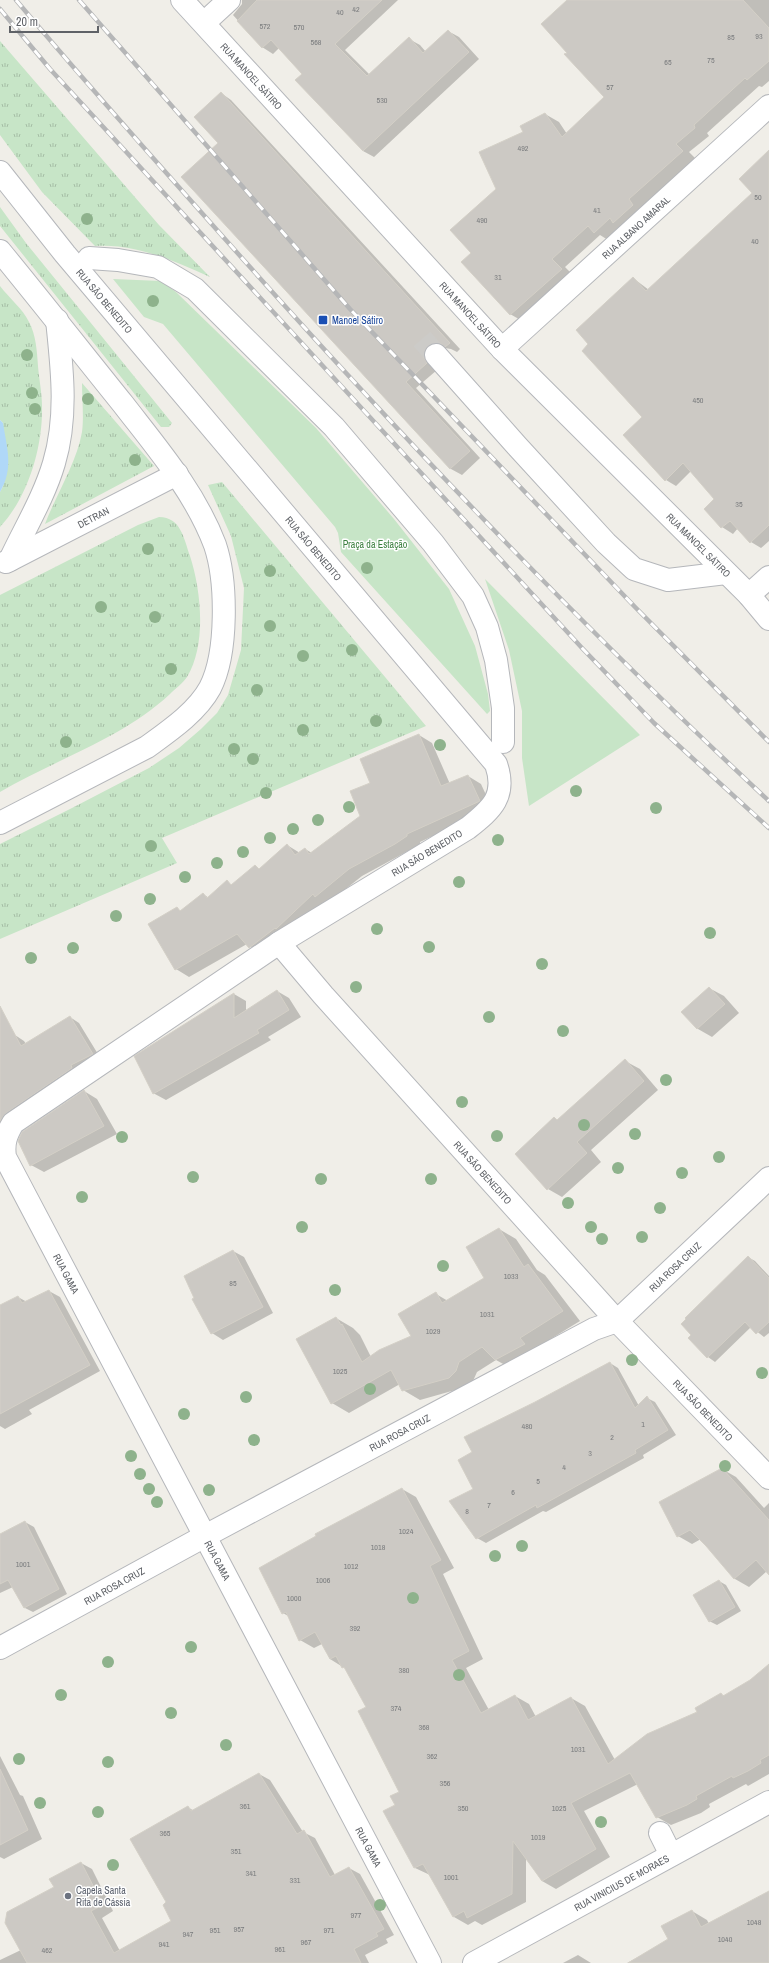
<svg xmlns="http://www.w3.org/2000/svg" width="769" height="1963" viewBox="0 0 769 1963" font-family="'Archivo Narrow',sans-serif">
  <defs>
    <pattern id="grass-tufts" width="24" height="20" patternUnits="userSpaceOnUse"><rect width="24" height="20" fill="#c7e5c7"/><path d="M3 7l-1-3M5 7V3M7 7l1-3M15 17l-1-3M17 17v-4M19 17l1-3" fill="none" stroke="#a5bda5"/></pattern>
  </defs>
  <rect width="100%" height="100%" fill="#f0eee8"/>
  <path fill="url(#grass-tufts)" d="M0 41 159 225 210 277C174 261 136 243 95 246L42 192 0 135Z
    M0 207 26 243 172 423 169 427H161L0 226Z
    M0 286C9 298 23 309 29 322 36 335 37 351 38 366 39 379 42 393 42 406 43 447 28 497 0 527V492L3 486V423L0 420Z
    M82 383 154 466 45 524C56 495 77 462 82 432 84 417 82 399 82 383Z
    M222 482 426 726 162 838 177 863 0 939V844L72 808 149 768 179 748 201 729 217 713 228 695 241 650 244 588 231 536 208 485Z
    M159 517C181 517 184 539 190 556 201 590 207 644 187 677 183 683 175 689 170 694 122 739 56 759 0 792V595L138 525Z"/>
  <path fill="#c7e5c7" d="M113 279 161 281 176 292 316 428 394 519 449 589 475 646 488 694 490 711 487 714 341 552 338 533 335 527 163 324 144 317Z
    M485 579 640 735 529 806 522 758V711L509 650Z"/>
  <path fill="#b0d8f8" d="M0 420 3 423C7 449 14 468 0 492Z"/>
  <path fill="#0003" d="M242 0H398L345 50 370 75 409 39 420 45 426 52 448 31 459 37 479 59 374 157 363 151 303 74 279 48 273 54 262 47 233 15 242 4Z
    M569 0H769V81L762 87 759 86 707 133 709 136 689 152 696 159 608 240 600 235 565 267 575 277 524 322 510 314 472 253 497 189 524 132 545 114 559 122 567 134 605 97 568 53Z
    M221 93 231 100 460 349 457 352 451 349 445 348 439 351 437 370 416 388 480 458 462 475 451 469 183 177 219 143Z
    M769 152V541L761 548 751 542 738 528 733 534 722 527 705 509 716 499 691 471 676 486 666 480 643 417 590 344 633 278 649 290 753 193Z
    M419 735 432 743 450 784 468 776 481 784 492 808 420 842V844L408 851 362 876 263 955 247 944 189 977 176 969 177 909 181 911 203 894 209 898 227 882 232 885 255 867 260 870 287 845 300 853 305 849 312 853 361 817 371 783Z
    M709 988 724 996 739 1013 712 1037 698 1029 683 1012Z
    M277 991 289 998 301 1017 268 1037 271 1040 166 1100 153 1093 135 1057 234 994 246 1001V1011Z
    M0 1009 15 1035 24 1041 26 1044 70 1017 79 1023 101 1059 0 1131Z
    M625 1061 640 1069 658 1090 591 1150 601 1162 562 1197 548 1189 555 1118 559 1121Z
    M84 1091 97 1099 117 1134 44 1172 31 1165Z
    M499 1229 516 1239 537 1270 545 1275 580 1321 536 1348 514 1370 496 1360 477 1372 473 1381 466 1387 420 1400 403 1390 400 1384 349 1413 332 1403 336 1318 353 1328 360 1335 371 1357 413 1336 436 1294 448 1301 485 1278Z
    M233 1251 244 1257 273 1313 223 1340 212 1333Z
    M748 1257 755 1261 769 1276V1333L764 1337 751 1327 715 1362 708 1357 689 1338Z
    M49 1291 60 1297 100 1371 29 1410 32 1414 5 1429 0 1426V1306L18 1297 27 1302Z
    M610 1363 618 1368 639 1406 647 1398 655 1402 676 1435 643 1455 644 1458 546 1512 543 1511 486 1543 477 1538 473 1453 536 1403Z
    M722 1469 736 1477 764 1508 769 1503V1574L767 1571 749 1587 735 1579 701 1539 692 1544 678 1536Z
    M402 1489 416 1497 454 1568 443 1574 483 1659 466 1668 489 1710 515 1696 529 1704 536 1717 571 1698 585 1706 615 1760 699 1712 721 1694 725 1696 751 1681 769 1666V1774L748 1786 746 1784 709 1804 710 1807 701 1813 671 1825 657 1817 638 1784 584 1811 610 1857 556 1889 542 1881 526 1858V1902L482 1925 475 1921 468 1925 454 1917 430 1875 415 1868 396 1805 400 1792 367 1708 346 1669 330 1659 322 1644 314 1648 300 1640 288 1616 283 1613Z
    M25 1522 34 1527 67 1594 33 1612 25 1608 13 1587 0 1593V1535Z
    M719 1581 726 1585 741 1611 717 1625 709 1621Z
    M0 1756 20 1795 23 1796 42 1839 4 1859 0 1857Z
    M259 1774 270 1780 303 1832 315 1838 335 1875 349 1868 360 1874 394 1935 386 1939 388 1943 365 1955 369 1963H0V1960L21 1950 55 1888 81 1863 92 1869 113 1911 102 1918 120 1951 173 1922 168 1903 188 1807 194 1811Z
    M769 1893V1963H627L669 1940 692 1911 707 1920 709 1924Z
    M578 1955 591 1963H563Z"/>
  <path fill="#ccc9c4" stroke="#d4d0c7" d="M257 0H382L335 44 367 76 409 37 423 53 448 30 469 52 363 151 295 80 302 74 271 40 262 48 237 21Z
    M567 0H743L769 28V61L747 80 745 78 694 125 695 128 676 144 683 151 629 199 633 205 613 223 610 218 594 233 588 226 552 259 562 269 510 315 461 262 471 253 450 230 496 189 479 152 523 132 520 126 545 113 562 137 604 97 564 54 567 53 541 24Z
    M221 92 450 343 445 347 440 343H434L428 345 424 351V358L427 363 406 382 470 451 450 469 181 177 218 143 194 117Z
    M769 150V525L750 543 730 521 721 528 704 509 714 499 683 463 665 481 623 435 642 417 582 351 588 344 576 330 633 277 646 291 752 193 739 179Z
    M419 734 441 786 468 775 480 801 407 834V836L395 844 349 869 315 897 313 894 276 929 275 928 249 948 237 934 175 970 148 924 177 907 180 911 203 893 207 898 227 880 231 885 255 865 259 869 287 844 295 855 305 848 309 854 360 816 350 791 370 783 360 759Z
    M709 987 725 1004 697 1029 681 1012Z
    M277 990 289 1010 257 1030 259 1033 153 1094 134 1056 234 993V1018Z
    M0 1006 21 1046 70 1016 93 1054 71 1065 72 1068 6 1113 0 1121Z
    M625 1059 644 1081 577 1142 587 1153 547 1190 515 1154 554 1117 557 1120Z
    M84 1090 104 1126 30 1166 18 1141 22 1132Z
    M499 1228 524 1267 528 1264 563 1311 520 1338 525 1344 495 1360 482 1347 459 1362 456 1371 449 1378 402 1391 391 1370 331 1404 296 1339 336 1317 341 1325 342 1324 362 1362 379 1350 411 1336 398 1314 436 1292 442 1303 484 1278 466 1247Z
    M233 1250 263 1307 211 1334 192 1299 194 1298 184 1276Z
    M748 1256 769 1278V1322L756 1334 745 1322 707 1358 688 1338 691 1335 681 1324 686 1319 685 1318Z
    M49 1290 90 1365 0 1414V1305L18 1296 22 1303Z
    M610 1362 635 1408 647 1396 668 1430 635 1450 636 1453 537 1508 536 1505 476 1539 449 1501 473 1489 458 1460 472 1452 464 1437 535 1402Z
    M722 1468 769 1520V1575L756 1560 734 1579 706 1546 690 1530 677 1537 659 1502Z
    M402 1488 441 1560 430 1566 469 1651 452 1660 481 1713 515 1695 528 1720 571 1697 608 1764 647 1734 697 1712 695 1708 721 1693 723 1696 750 1680 769 1664V1755L760 1760 761 1763 748 1771 733 1778 732 1776 696 1796 697 1799 687 1805 656 1818 630 1773 594 1791 571 1803 596 1849 542 1881 513 1841 512 1894 467 1918 464 1911 453 1917 423 1864 414 1868 383 1811 395 1805 390 1796 399 1792 358 1711 366 1707 344 1667 342 1668 336 1656 330 1659 315 1632 299 1641 286 1612 282 1614 259 1568 316 1536 315 1534Z
    M25 1521 59 1589 24 1608 8 1580 0 1584V1534Z
    M719 1580 735 1607 709 1622 693 1595Z
    M0 1769 28 1830 0 1845Z
    M259 1773 297 1834 304 1830 330 1877 349 1867 384 1929 376 1933 378 1936 354 1949 361 1963H27L5 1923 7 1912 54 1887 49 1879 81 1862 103 1905 91 1911 114 1953 171 1921 163 1905 166 1902 130 1839 188 1806 191 1811Z
    M769 1891V1963H628L668 1939 661 1926 692 1910 701 1927Z"/>
  <g fill="none" stroke-linecap="round" stroke-linejoin="round">
    <path stroke="#cccbc8" stroke-width="22" stroke-dasharray="22 11" stroke-linecap="butt" d="M422 339 436 355"/>
    <defs>
      <g id="minor">
        <path id="s1" d="M182 0 502 349 749 595 769 619"/>
        <path d="M204 23 229 0"/>
        <path id="s2" d="M0 172 65 254 496 764C507 796 492 809 468 828L279 943 13 1123C6 1135 3 1143 5 1157L430 1963"/>
        <path d="M0 251C41 301 82 353 123 404 157 448 195 492 215 545 227 581 228 653 210 688 197 712 169 731 147 747L0 823"/>
        <path d="M89 258 118 260 158 267 195 289 334 427 433 543 473 596 487 627 496 660 503 708V742"/>
        <path id="s3" d="M502 349 769 106"/>
        <path d="M436 355 517 446 606 543 634 569 668 580 726 573"/>
        <path d="M10 560C25 528 44 497 54 463 68 416 62 368 57 320"/>
        <path id="s4" d="M6 562 177 474"/>
        <path d="M749 595 769 577"/>
        <path id="s5" d="M279 943 323 995 617 1321 769 1478"/>
        <path id="s6" d="M0 1648 205 1536 594 1329 617 1321 769 1178"/>
        <path d="M660 1833 671 1855"/>
        <path id="s7" d="M474 1963 769 1802"/>
      </g>
    </defs>
    <use href="#minor" stroke="#b5b7bb" stroke-width="24"/>
    <use href="#minor" stroke="#fff" stroke-width="22"/>
    <defs>
      <path id="rail" d="M16 0C79 75 144 148 209 221 387 422 572 618 769 801
        M79 0 350 309 635 607 769 742
        M0 9 50 69 582 648 654 723 769 828"/>
    </defs>
    <use href="#rail" stroke="#b5b6b7" stroke-width="4.5"/>
    <use href="#rail" stroke="#fff" stroke-width="3" stroke-dasharray="9" stroke-linecap="butt"/>
  </g>
  <g fill="#8eb28c">
    <circle cx="87" cy="219" r="6"/>
    <circle cx="153" cy="301" r="6"/>
    <circle cx="27" cy="355" r="6"/>
    <circle cx="32" cy="393" r="6"/>
    <circle cx="88" cy="399" r="6"/>
    <circle cx="35" cy="409" r="6"/>
    <circle cx="135" cy="460" r="6"/>
    <circle cx="148" cy="549" r="6"/>
    <circle cx="367" cy="568" r="6"/>
    <circle cx="270" cy="571" r="6"/>
    <circle cx="101" cy="607" r="6"/>
    <circle cx="155" cy="617" r="6"/>
    <circle cx="270" cy="626" r="6"/>
    <circle cx="352" cy="650" r="6"/>
    <circle cx="303" cy="656" r="6"/>
    <circle cx="171" cy="669" r="6"/>
    <circle cx="257" cy="690" r="6"/>
    <circle cx="376" cy="721" r="6"/>
    <circle cx="303" cy="730" r="6"/>
    <circle cx="66" cy="742" r="6"/>
    <circle cx="440" cy="745" r="6"/>
    <circle cx="234" cy="749" r="6"/>
    <circle cx="253" cy="759" r="6"/>
    <circle cx="576" cy="791" r="6"/>
    <circle cx="266" cy="793" r="6"/>
    <circle cx="349" cy="807" r="6"/>
    <circle cx="656" cy="808" r="6"/>
    <circle cx="318" cy="820" r="6"/>
    <circle cx="293" cy="829" r="6"/>
    <circle cx="270" cy="838" r="6"/>
    <circle cx="498" cy="840" r="6"/>
    <circle cx="151" cy="846" r="6"/>
    <circle cx="243" cy="852" r="6"/>
    <circle cx="217" cy="863" r="6"/>
    <circle cx="185" cy="877" r="6"/>
    <circle cx="459" cy="882" r="6"/>
    <circle cx="150" cy="899" r="6"/>
    <circle cx="116" cy="916" r="6"/>
    <circle cx="377" cy="929" r="6"/>
    <circle cx="710" cy="933" r="6"/>
    <circle cx="429" cy="947" r="6"/>
    <circle cx="73" cy="948" r="6"/>
    <circle cx="31" cy="958" r="6"/>
    <circle cx="542" cy="964" r="6"/>
    <circle cx="356" cy="987" r="6"/>
    <circle cx="489" cy="1017" r="6"/>
    <circle cx="563" cy="1031" r="6"/>
    <circle cx="666" cy="1080" r="6"/>
    <circle cx="462" cy="1102" r="6"/>
    <circle cx="584" cy="1125" r="6"/>
    <circle cx="635" cy="1134" r="6"/>
    <circle cx="497" cy="1136" r="6"/>
    <circle cx="122" cy="1137" r="6"/>
    <circle cx="719" cy="1157" r="6"/>
    <circle cx="618" cy="1168" r="6"/>
    <circle cx="682" cy="1173" r="6"/>
    <circle cx="193" cy="1177" r="6"/>
    <circle cx="321" cy="1179" r="6"/>
    <circle cx="431" cy="1179" r="6"/>
    <circle cx="82" cy="1197" r="6"/>
    <circle cx="568" cy="1203" r="6"/>
    <circle cx="660" cy="1208" r="6"/>
    <circle cx="302" cy="1227" r="6"/>
    <circle cx="591" cy="1227" r="6"/>
    <circle cx="642" cy="1237" r="6"/>
    <circle cx="602" cy="1239" r="6"/>
    <circle cx="443" cy="1266" r="6"/>
    <circle cx="335" cy="1290" r="6"/>
    <circle cx="632" cy="1360" r="6"/>
    <circle cx="762" cy="1373" r="6"/>
    <circle cx="370" cy="1389" r="6"/>
    <circle cx="246" cy="1397" r="6"/>
    <circle cx="184" cy="1414" r="6"/>
    <circle cx="254" cy="1440" r="6"/>
    <circle cx="131" cy="1456" r="6"/>
    <circle cx="725" cy="1466" r="6"/>
    <circle cx="140" cy="1474" r="6"/>
    <circle cx="149" cy="1489" r="6"/>
    <circle cx="209" cy="1490" r="6"/>
    <circle cx="157" cy="1502" r="6"/>
    <circle cx="522" cy="1546" r="6"/>
    <circle cx="495" cy="1556" r="6"/>
    <circle cx="413" cy="1598" r="6"/>
    <circle cx="191" cy="1647" r="6"/>
    <circle cx="108" cy="1662" r="6"/>
    <circle cx="459" cy="1675" r="6"/>
    <circle cx="61" cy="1695" r="6"/>
    <circle cx="171" cy="1713" r="6"/>
    <circle cx="226" cy="1745" r="6"/>
    <circle cx="19" cy="1759" r="6"/>
    <circle cx="108" cy="1762" r="6"/>
    <circle cx="40" cy="1803" r="6"/>
    <circle cx="98" cy="1812" r="6"/>
    <circle cx="601" cy="1822" r="6"/>
    <circle cx="113" cy="1865" r="6"/>
    <circle cx="380" cy="1905" r="6"/>
  </g>
  <rect fill="#1a4fb4" stroke="#fff" stroke-width="1.5" x="318" y="315" width="10" height="10" rx="2"/>
  <circle fill="#6b7280" stroke="#fff" stroke-width="1.5" cx="68" cy="1896" r="4"/>
  <g text-anchor="middle" dominant-baseline="central" stroke-width="3" stroke-linejoin="round" paint-order="stroke">
    <g font-size="8" fill="#7a7c7e">
      <text x="356" y="9">42</text>
      <text x="340" y="12">40</text>
      <text x="265" y="26">572</text>
      <text x="299" y="27">570</text>
      <text x="759" y="36">93</text>
      <text x="731" y="37">85</text>
      <text x="316" y="42">568</text>
      <text x="711" y="60">75</text>
      <text x="668" y="62">65</text>
      <text x="610" y="87">57</text>
      <text x="382" y="100">530</text>
      <text x="523" y="148">492</text>
      <text x="758" y="197">50</text>
      <text x="597" y="210">41</text>
      <text x="482" y="220">490</text>
      <text x="755" y="241">40</text>
      <text x="498" y="277">31</text>
      <text x="698" y="400">450</text>
      <text x="739" y="504">35</text>
      <text x="511" y="1276">1033</text>
      <text x="233" y="1283">85</text>
      <text x="487" y="1314">1031</text>
      <text x="433" y="1331">1029</text>
      <text x="340" y="1371">1025</text>
      <text x="643" y="1424">1</text>
      <text x="527" y="1426">480</text>
      <text x="612" y="1437">2</text>
      <text x="590" y="1453">3</text>
      <text x="564" y="1467">4</text>
      <text x="538" y="1481">5</text>
      <text x="513" y="1492">6</text>
      <text x="489" y="1505">7</text>
      <text x="467" y="1511">8</text>
      <text x="406" y="1531">1024</text>
      <text x="378" y="1547">1018</text>
      <text x="23" y="1564">1001</text>
      <text x="351" y="1566">1012</text>
      <text x="323" y="1580">1006</text>
      <text x="294" y="1598">1000</text>
      <text x="355" y="1628">392</text>
      <text x="404" y="1670">380</text>
      <text x="396" y="1708">374</text>
      <text x="424" y="1727">368</text>
      <text x="578" y="1749">1031</text>
      <text x="432" y="1756">362</text>
      <text x="445" y="1783">356</text>
      <text x="245" y="1806">361</text>
      <text x="463" y="1808">350</text>
      <text x="559" y="1808">1025</text>
      <text x="165" y="1833">365</text>
      <text x="538" y="1837">1019</text>
      <text x="236" y="1851">351</text>
      <text x="251" y="1873">341</text>
      <text x="451" y="1877">1001</text>
      <text x="295" y="1880">331</text>
      <text x="356" y="1915">977</text>
      <text x="754" y="1922">1048</text>
      <text x="239" y="1929">957</text>
      <text x="215" y="1930">951</text>
      <text x="329" y="1930">971</text>
      <text x="188" y="1934">947</text>
      <text x="725" y="1939">1040</text>
      <text x="306" y="1942">967</text>
      <text x="164" y="1944">941</text>
      <text x="280" y="1949">961</text>
      <text x="47" y="1950">462</text>
    </g>
    <g font-size="10" fill="#5f6267" stroke="#fff">
      <text stroke="none"><textPath href="#s1" startOffset="103">RUA MANOEL SÁTIRO</textPath></text>
      <text stroke="none"><textPath href="#s3" startOffset="181">RUA ALBANO AMARAL</textPath></text>
      <text stroke="none"><textPath href="#s2" startOffset="166">RUA SÃO BENEDITO</textPath></text>
      <text stroke="none"><textPath href="#s1" startOffset="427">RUA MANOEL SÁTIRO</textPath></text>
      <text stroke="none"><textPath href="#s4" startOffset="98">DETRAN</textPath></text>
      <text stroke="none"><textPath href="#s1" startOffset="751">RUA MANOEL SÁTIRO</textPath></text>
      <text stroke="none"><textPath href="#s2" startOffset="490">RUA SÃO BENEDITO</textPath></text>
      <text transform="translate(427 853) rotate(-31)">RUA SÃO BENEDITO</text>
      <text stroke="none"><textPath href="#s5" startOffset="307">RUA SÃO BENEDITO</textPath></text>
      <text stroke="none"><textPath href="#s6" startOffset="778">RUA ROSA CRUZ</textPath></text>
      <text stroke="none"><textPath href="#s2" startOffset="1559">RUA GAMA</textPath></text>
      <text stroke="none"><textPath href="#s5" startOffset="631">RUA SÃO BENEDITO</textPath></text>
      <text stroke="none"><textPath href="#s6" startOffset="454">RUA ROSA CRUZ</textPath></text>
      <text stroke="none"><textPath href="#s2" startOffset="1883">RUA GAMA</textPath></text>
      <text stroke="none"><textPath href="#s6" startOffset="130">RUA ROSA CRUZ</textPath></text>
      <text stroke="none"><textPath href="#s2" startOffset="2207">RUA GAMA</textPath></text>
      <text stroke="none"><textPath href="#s7" startOffset="168">RUA VINICIUS DE MORAES</textPath></text>
    </g>
    <g font-size="10" fill="#164399" stroke="#fff" text-anchor="start">
      <text x="332" y="320">Manoel Sátiro</text>
    </g>
    <g font-size="10" fill="#3d8040" stroke="#fff">
      <text x="375" y="544">Praça da Estação</text>
    </g>
    <g font-size="10" fill="#5b616d" stroke="#fff" text-anchor="start">
      <text x="76" y="1890">Capela Santa<tspan x="76" dy="12">Rita de Cássia</tspan></text>
    </g>
  </g>
  <path d="M10 26v6h88v-6" fill="none" stroke="#5f6267" stroke-width="2"/>
  <text x="16" y="26" font-size="12" fill="#5f6267" stroke="#ffffff" stroke-width="3" paint-order="stroke">20 m</text>
</svg>
